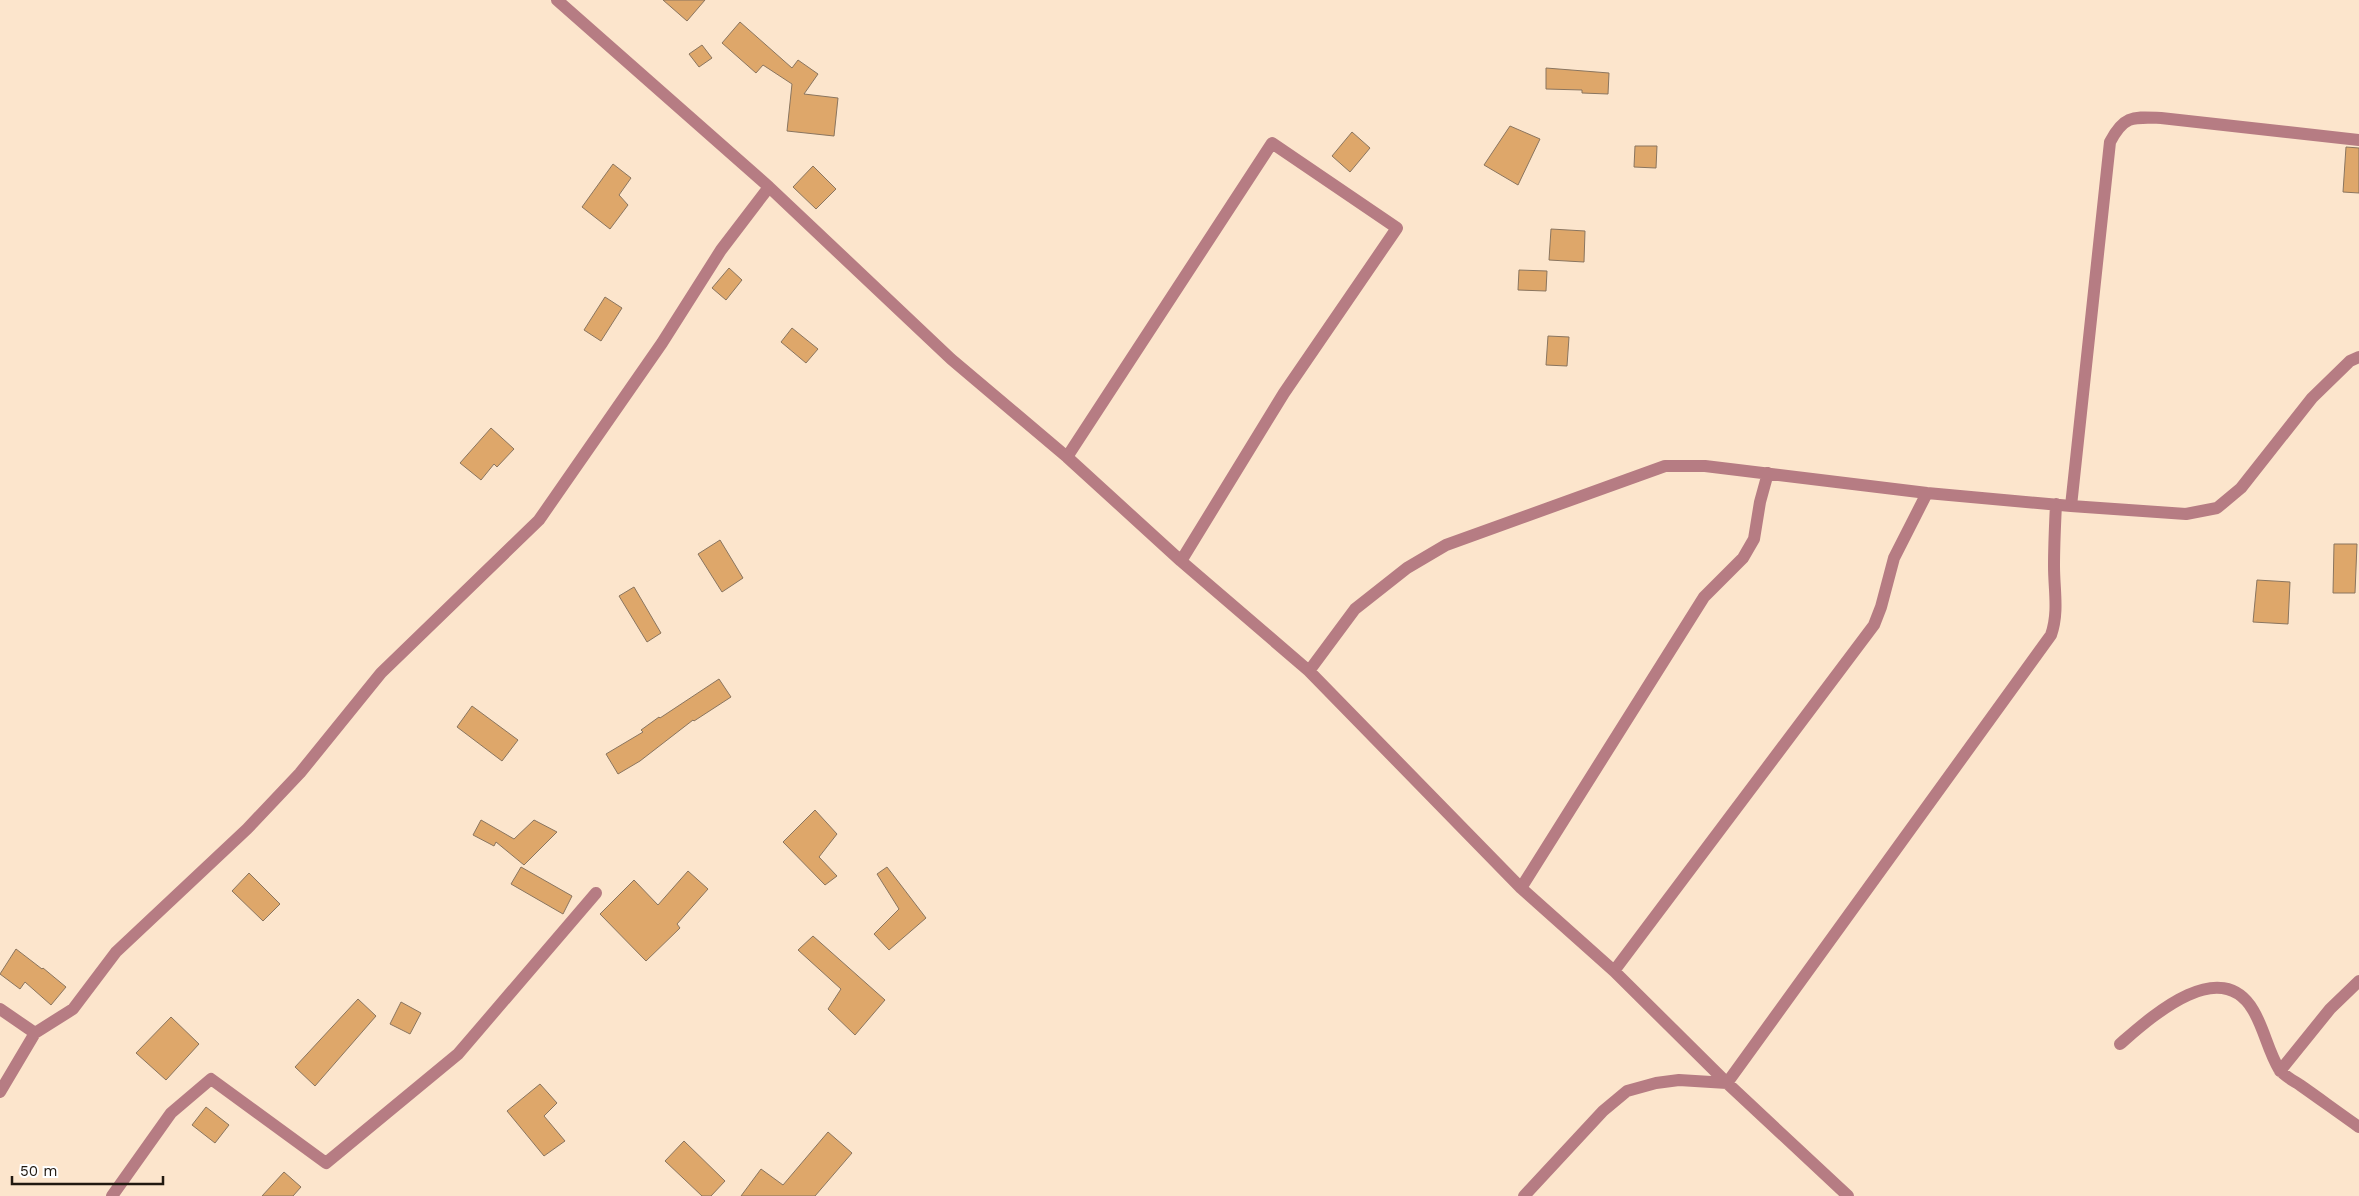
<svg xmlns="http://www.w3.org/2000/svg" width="2359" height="1196" viewBox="0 0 2359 1196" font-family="'Work Sans',sans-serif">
  <rect width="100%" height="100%" fill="#fce5cc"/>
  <path fill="#dea76a" stroke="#8a755f" d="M663 0H705L687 21Z
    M740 22 792 68 798 60 818 74 804 94 838 98 834 136 787 131 792 84 763 65 756 73 722 43Z
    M702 45 712 58 699 67 689 54Z
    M1546 68 1609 73 1608 94 1582 93V90L1546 89Z
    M1510 126 1540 139 1518 185 1484 165Z
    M1352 132 1370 148 1350 172 1332 156Z
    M1635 146H1657L1656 168 1634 167Z
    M2346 147 2359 148V193L2343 192Z
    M613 164 631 178 619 195 628 205 610 229 582 207Z
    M813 166 836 189 816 209 793 187Z
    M1551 229 1585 231 1584 262 1549 260Z
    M729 268 742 280 726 300 712 288Z
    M1519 270 1547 271 1546 291 1518 290Z
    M605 297 622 308 601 341 584 330Z
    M792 328 818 349 806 363 781 342Z
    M1548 336 1569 337 1567 366 1546 365Z
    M491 428 514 449 497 467 494 464 481 480 460 463Z
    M720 540 743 578 722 592 698 554Z
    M2334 544H2357L2355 593H2333Z
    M2257 580 2290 582 2288 624 2253 622Z
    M634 587 661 633 647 642 619 596Z
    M719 679 731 697 694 721 693 720 640 761 618 774 606 754 643 732 641 730 659 717 660 718Z
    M472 706 518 740 502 761 457 727Z
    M815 810 837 834 819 857 837 876 825 885 783 842Z
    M481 820 514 839 534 820 557 832 524 865 496 842 494 846 473 835Z
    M521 867 572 896 563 914 511 884Z
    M887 867 926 918 889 950 874 934 899 909 877 874Z
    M688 871 708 889 677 924 680 928 646 961 600 914 634 880 658 905Z
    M249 873 280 904 263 921 232 891Z
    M813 936 885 1000 855 1035 828 1009 841 989 798 950Z
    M16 949 42 969 43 968 66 987 51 1005 25 982 20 989 0 974Z
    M358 999 376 1016 315 1086 295 1067Z
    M401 1002 421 1013 410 1034 390 1024Z
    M171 1017 199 1044 166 1080 136 1053Z
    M540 1084 557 1103 544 1116 565 1141 544 1156 507 1111Z
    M206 1107 229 1125 215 1143 192 1125Z
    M828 1132 852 1153 815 1196H741L761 1169 783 1185Z
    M684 1141 725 1181 711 1196H702L665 1161Z
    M284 1172 301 1187 293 1196H262Z"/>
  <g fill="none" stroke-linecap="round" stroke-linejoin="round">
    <path stroke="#b67c83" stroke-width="12" d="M557 0 769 187 951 359 1067 457 1181 561 1309 671 1521 888 1614 971 1727 1083 1848 1196
      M1067 457 1272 143 1397 228 1284 393 1181 561
      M2071 506 2110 142C2124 115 2133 117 2161 118L2359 140
      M1309 671 1355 609 1407 568 1446 545 1665 466H1705L1927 493 2071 506 2186 514 2217 508 2241 488 2312 398 2350 361 2359 357
      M1521 888 1704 597 1743 558 1754 539 1760 502 1768 473
      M1614 971 1874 625 1881 607 1894 558 1927 493
      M0 1009 35 1033
      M2120 1044C2150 1018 2220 954 2253 1010 2264 1028 2268 1051 2279 1069 2284 1076 2294 1081 2300 1085 2320 1099 2339 1113 2359 1127
      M2280 1071 2330 1009 2359 981
      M0 1092 35 1033 73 1009 116 952 247 829 300 773 381 673 539 520 662 343 721 250 769 187
      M112 1196 171 1113 211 1079 326 1163 458 1054 596 893
      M1524 1196 1603 1111 1627 1091 1656 1083 1679 1080 1727 1083 2051 635C2059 612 2054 590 2054 566 2054 545 2055 525 2056 504"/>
  </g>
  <path d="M12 1176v8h151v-8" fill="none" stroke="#211910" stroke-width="2.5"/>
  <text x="20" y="1176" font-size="15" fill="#211910" stroke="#ffffff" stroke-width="4" paint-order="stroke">50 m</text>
</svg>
